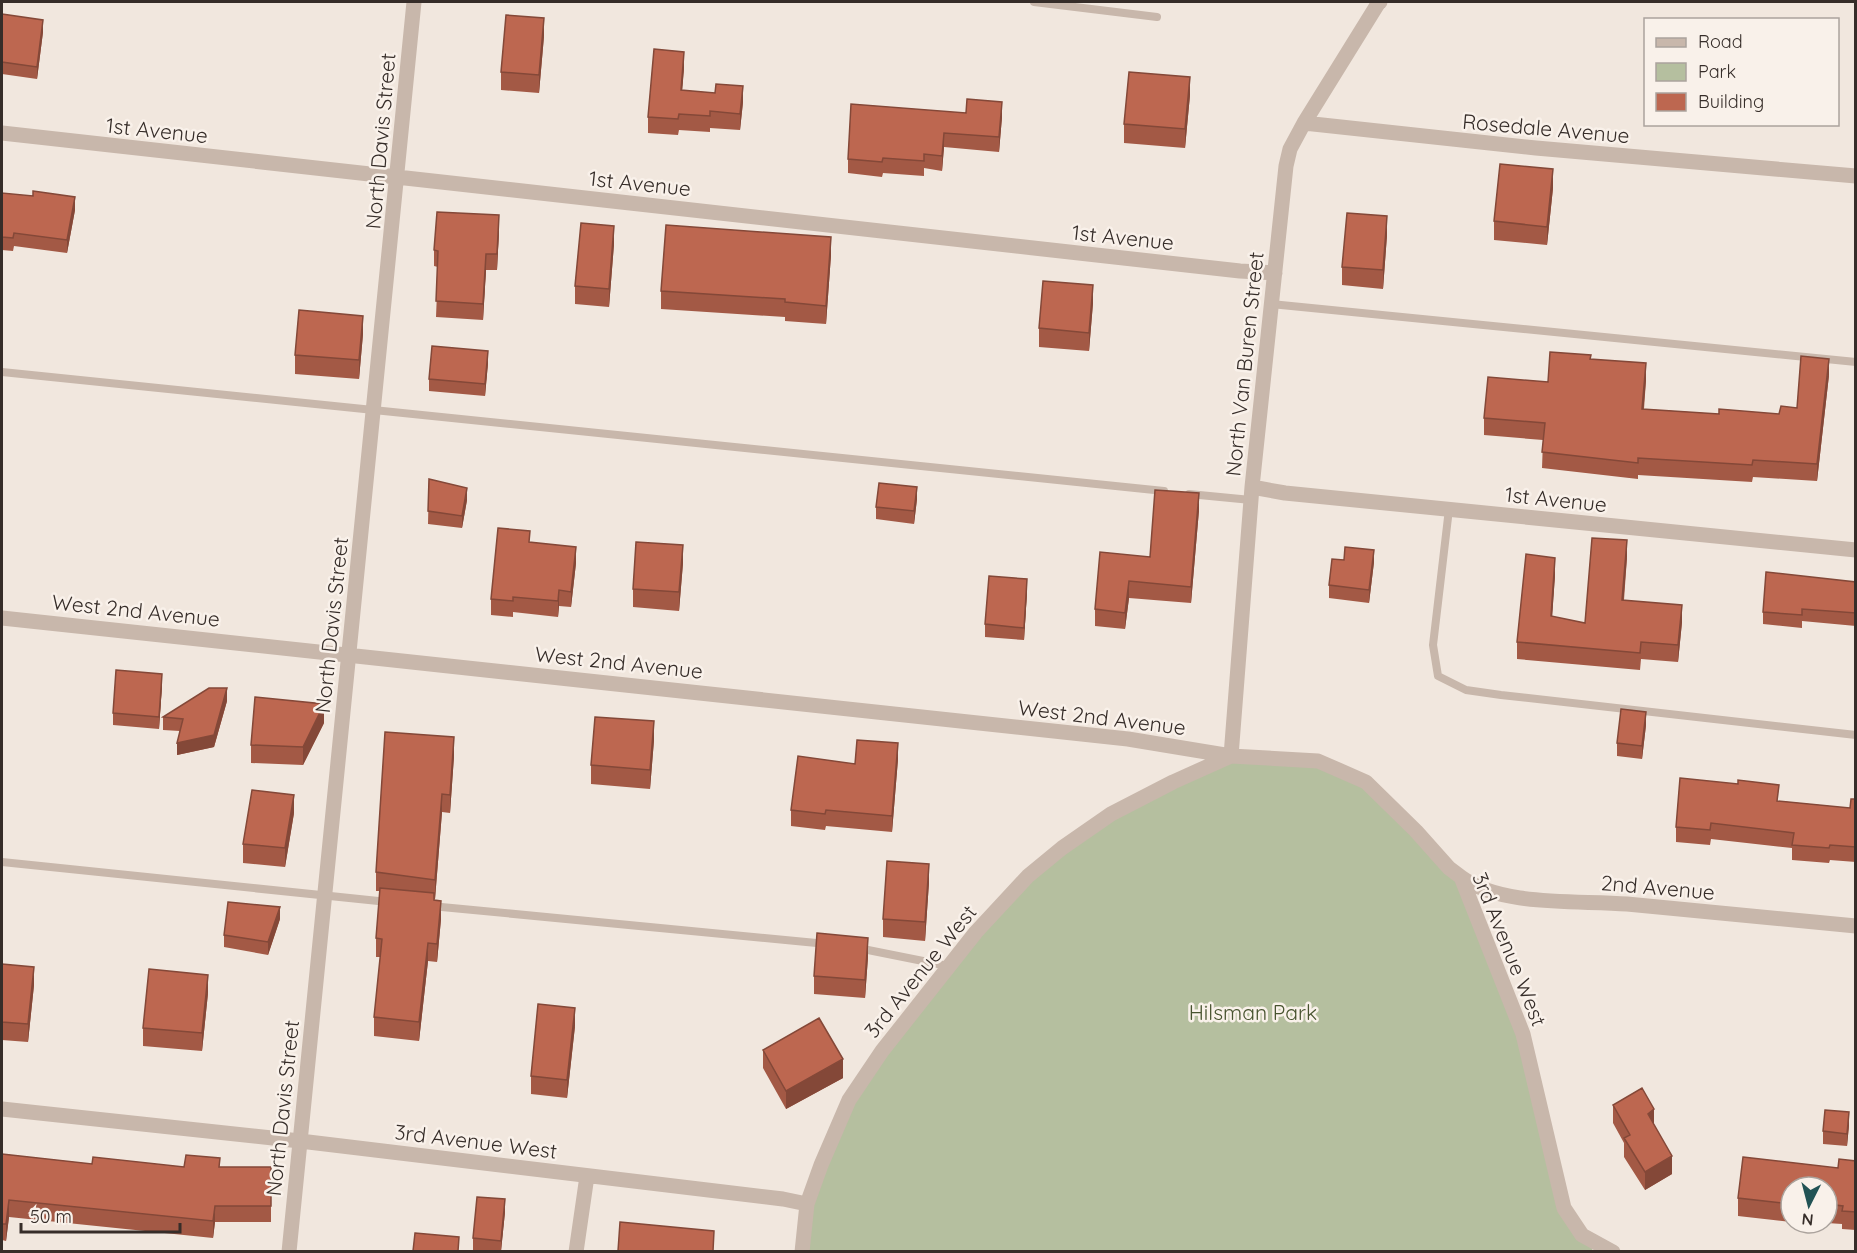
<svg xmlns="http://www.w3.org/2000/svg" width="1857" height="1253" viewBox="0 0 1857 1253" font-family="Quicksand,sans-serif">
  <rect width="100%" height="100%" fill="#f1e7de"/>
  <path fill="#b5bf9f" d="M1227 761 1317 763 1364 783 1458 877 1521 1035 1563 1210 1593 1244 1592 1252H805L809 1204 852 1100 880 1058 1027 881 1111 817Z"/>
  <g fill="none" stroke-linecap="round" stroke-linejoin="round">
    <path stroke="#c8b7ab" stroke-width="8" d="M1034 2 1157 17
      M1271 304 1856 362
      M2 372 1164 491
      M1189 494 1251 500
      M1449 509 1433 645 1438 676 1466 690 1501 695 1856 735
      M2 862 388 902
      M431 906 827 944
      M858 948 948 966"/>
    <path stroke="#c8b7ab" stroke-width="15" d="M1304 123 1536 148 1856 176
      M2 133 1240 271 1275 273
      M1252 487 1285 493 1856 550
      M2 618 1128 739 1231 756 1252 487 1286 166 1290 149 1304 123 1379 2
      M1461 877C1502 907 1577 900 1627 904 1703 911 1779 919 1856 926
      M2 1109 300 1141 783 1199 807 1204
      M289 1252 414 2
      M576 1252 587 1176
      M802 1252 807 1204 821 1165 849 1100 882 1051 976 932 1028 876 1062 848 1111 814 1173 782 1231 756 1318 761 1366 782 1416 831 1449 868 1461 877 1523 1034 1564 1208 1582 1235 1613 1252"/>
    <path stroke="#c8b7ab" stroke-width="15" d="M1378 2H1380"/>
  </g>
  <path fill="#a35945" d="M2 21 43 32 37 79 2 74Z
    M544 36 539 93 501 90V72Z
    M684 68 682 90 743 102 740 130 710 128V132L679 130 678 135 648 133V117Z
    M1190 95 1185 148 1124 143V124Z
    M1002 117 999 152 944 147 942 171 924 168V176L883 173 882 177 848 173V159Z
    M1553 188 1547 245 1494 240V221Z
    M2 193 75 210 67 253 14 246 13 251 2 250Z
    M499 231 497 270H486L483 320 436 317 438 267 434 266V250Z
    M1387 235 1383 289 1342 285V267Z
    M614 244 609 307 575 304V286Z
    M831 255 826 324 785 321V317L661 309V291Z
    M1093 303 1089 351 1039 347V328Z
    M363 334 359 379 295 374V355Z
    M1591 359 1646 380 1644 409 1719 414H1779L1797 408 1829 375 1817 481 1753 477 1752 482 1638 475V479L1542 468 1543 440 1484 435V418Z
    M488 363 485 396 429 391V379Z
    M429 479 467 500 462 528 428 524Z
    M917 499 914 524 876 519V507Z
    M1199 510 1191 603 1129 598 1125 629 1095 626V609Z
    M530 542 576 563 571 607 559 606 558 617 513 612V617L491 615V599Z
    M1627 557 1624 600 1682 622 1678 662 1641 659 1640 670 1517 659V642L1555 575 1552 617 1585 623Z
    M1374 562 1369 603 1329 598V585Z
    M683 563 679 611 633 607V589Z
    M1856 582V626L1802 621V628L1763 624V612Z
    M1027 592 1024 640 985 637V624Z
    M162 686 159 729 113 725V713Z
    M227 701 214 747 177 755 180 731 163 730V717Z
    M324 723 303 765 251 763V745Z
    M1646 725 1642 759 1617 756V743Z
    M654 740 650 789 591 784V765Z
    M454 756 450 813 442 812 435 899H434L441 919 437 962 428 961 419 1041 374 1036V1017L381 957H376V938L380 891H376V872Z
    M898 759 892 832 826 826 825 830 791 826V810L855 764Z
    M1856 799V862L1830 860 1829 863 1792 860V848L1711 839 1710 845 1676 842V827L1779 801 1850 808Z
    M294 813 285 867 243 863V844Z
    M929 882 925 941 883 937V919Z
    M280 919 268 955 224 947V935Z
    M868 957 865 998 814 994V976Z
    M2 964 34 985 28 1042 2 1040Z
    M208 993 202 1051 143 1046V1028Z
    M575 1026 567 1098 531 1094V1076Z
    M763 1050 843 1078 786 1109 763 1068Z
    M1613 1105 1654 1125 1672 1174 1645 1190 1624 1157V1143L1613 1123Z
    M1849 1125 1847 1146 1823 1144V1131Z
    M2 1154 92 1164 184 1167H271V1222H215L213 1238 9 1217 6 1241 2 1240Z
    M1856 1161V1230L1842 1229V1224L1827 1223V1187H1791V1222L1738 1216V1198L1838 1168Z
    M505 1212 501 1251 473 1250V1238Z"/>
  <path fill="#844838" d="M544 18V36L539 93V75Z
    M43 20V32L37 79V67Z
    M684 52V68L681 106V90Z
    M1190 77V95L1185 148V129Z
    M743 86V102L740 130V114Z
    M1002 102V117L999 152V137Z
    M944 133V147L942 171V156Z
    M1553 169V188L1547 245V227Z
    M75 197V210L67 253V240Z
    M499 215V231L497 270V254Z
    M1387 216V235L1383 289V270Z
    M614 226V244L609 307V289Z
    M831 237V255L826 324V306Z
    M486 254V270L483 320V304Z
    M1093 285V303L1089 351V333Z
    M363 316V334L359 379V360Z
    M488 351V363L485 396V384Z
    M1829 359V375L1817 481V464Z
    M1646 363V380L1642 425V409Z
    M917 487V499L914 524V511Z
    M467 488V500L462 528V516Z
    M1199 493V510L1191 603V587Z
    M1627 540V557L1622 617V600Z
    M683 545V563L679 611V592Z
    M576 547V563L571 607V592Z
    M1374 550V562L1369 603V590Z
    M1555 558V575L1551 633V616Z
    M1027 579V592L1024 640V628Z
    M1129 581V598L1125 629V613Z
    M559 590V606L558 617V601Z
    M1682 605V622L1678 662V645Z
    M162 674V686L159 729V717Z
    M227 688V701L214 747 177 755V743Z
    M324 704V723L303 765V747Z
    M1646 712V725L1642 759V746Z
    M654 721V740L650 789V770Z
    M454 737V756L450 813V795Z
    M898 743V759L892 832V816Z
    M442 794V812L435 899V880Z
    M294 795V813L285 867V848Z
    M929 864V882L925 941V922Z
    M441 901V919L437 962V944Z
    M280 907V919L268 955V942Z
    M868 938V957L865 998V980Z
    M428 943V961L419 1041V1022Z
    M34 967V985L28 1042V1024Z
    M208 975V993L202 1051V1033Z
    M575 1008V1026L567 1098V1080Z
    M843 1059V1078L786 1109V1091Z
    M1654 1109V1128L1648 1114Z
    M1849 1112V1125L1847 1146V1134Z
    M1672 1156V1174L1645 1190V1172Z
    M505 1199V1212L501 1251V1241Z
    M9 1200V1217L6 1241V1224Z
    M215 1206V1222L213 1238V1221Z"/>
  <path fill="#bd6750" stroke="#844838" stroke-width="1.5" d="M2 14 43 20 37 67 2 62Z
    M506 15 544 18 539 75 501 72Z
    M654 49 684 52 681 90 715 93 716 84 743 86 740 114 710 111V116L679 114 678 119 648 117Z
    M1129 72 1190 77 1185 129 1124 124Z
    M967 99 1002 102 999 137 944 133 942 156 924 154V161L883 158 882 162 848 159 851 104 966 113Z
    M1500 164 1553 169 1547 227 1494 221Z
    M33 191 75 197 67 240 14 233 13 238 2 237V193L33 196Z
    M437 212 499 215 497 254H486L483 304 436 301 438 251 434 250Z
    M1347 213 1387 216 1383 270 1342 267Z
    M581 223 614 226 609 289 575 286Z
    M666 225 831 237 826 306 785 302V299L661 291Z
    M1043 281 1093 285 1089 333 1039 328Z
    M299 310 363 316 359 360 295 355Z
    M432 346 488 351 485 384 429 379Z
    M1550 352 1591 355 1590 359 1646 363 1642 409 1719 414V409L1779 414 1781 406 1797 408 1801 356 1829 359 1817 464 1753 460 1752 465 1638 458V463L1542 452 1545 423 1484 418 1488 377 1548 382Z
    M429 479 467 488 462 516 428 511Z
    M879 483 917 487 914 511 876 507Z
    M1155 490 1199 493 1191 587 1129 581 1125 613 1095 609 1100 552 1150 557Z
    M498 528 530 531 529 542 576 547 571 592 559 590 558 601 513 597V601L491 599Z
    M1592 538 1627 540 1622 600 1682 605 1678 645 1641 642 1640 653 1517 642 1526 554 1555 558 1551 616 1585 623Z
    M636 542 683 545 679 592 633 589Z
    M1345 547 1374 550 1369 590 1329 585 1332 559 1344 560Z
    M1766 572 1856 582V613L1802 609V615L1763 612Z
    M989 576 1027 579 1024 628 985 624Z
    M116 670 162 674 159 717 113 713Z
    M209 688H227L214 735 177 743 183 719 163 717Z
    M255 697 324 704 303 747 251 745Z
    M1621 709 1646 712 1642 746 1617 743Z
    M595 717 654 721 650 770 591 765Z
    M385 732 454 737 450 795 442 794 435 880 376 872Z
    M857 740 898 743 892 816 826 810 825 814 791 810 798 756 855 764Z
    M1680 778 1738 784V780L1779 785 1777 801 1850 808 1851 799H1856V847L1830 845 1829 848 1792 845 1794 833 1711 823 1710 830 1676 827Z
    M252 790 294 795 285 848 243 844Z
    M887 861 929 864 925 922 883 919Z
    M380 888 434 893V900L441 901 437 944 428 943 419 1022 374 1017 382 939 376 938Z
    M228 902 280 907 268 942 224 935Z
    M817 933 868 938 865 980 814 976Z
    M2 964 34 967 28 1024 2 1022Z
    M149 969 208 975 202 1033 143 1028Z
    M538 1004 575 1008 567 1080 531 1076Z
    M819 1018 843 1059 786 1091 763 1050Z
    M1642 1088 1654 1109 1648 1114 1672 1156 1645 1172 1624 1138 1630 1135 1613 1105Z
    M1825 1110 1849 1112 1847 1134 1823 1131Z
    M2 1154 92 1164 93 1157 184 1167 186 1155 220 1158 219 1167H271V1206H215L213 1221 9 1200 6 1224H2Z
    M1743 1157 1838 1168 1839 1159 1856 1161V1212L1842 1211 1843 1206 1827 1204V1187H1791V1204L1738 1198Z
    M477 1197 505 1199 501 1241 473 1238Z
    M620 1222 714 1231 713 1251H618Z
    M415 1233 459 1237 458 1251H413Z"/>
  <g text-anchor="middle" dominant-baseline="central" stroke-width="5" stroke-linejoin="round" paint-order="stroke">
    <g font-size="21" fill="#362d29" stroke="#f9f1ea">
      <text transform="translate(1546 128) rotate(5)">Rosedale Avenue</text>
      <text transform="translate(157 130) rotate(6)">1st Avenue</text>
      <text transform="translate(380 141) rotate(-85)">North Davis Street</text>
      <text transform="translate(640 183) rotate(6)">1st Avenue</text>
      <text transform="translate(1123 237) rotate(6)">1st Avenue</text>
      <text transform="translate(1244 364) rotate(-84)">North Van Buren Street</text>
      <text transform="translate(1556 499) rotate(6)">1st Avenue</text>
      <text transform="translate(136 610) rotate(6)">West 2nd Avenue</text>
      <text transform="translate(331 625) rotate(-84)">North Davis Street</text>
      <text transform="translate(619 662) rotate(6)">West 2nd Avenue</text>
      <text transform="translate(1102 717) rotate(7)">West 2nd Avenue</text>
      <text transform="translate(1658 887) rotate(5)">2nd Avenue</text>
      <text transform="translate(1510 949) rotate(68)">3rd Avenue West</text>
      <text transform="translate(920 971) rotate(-51)">3rd Avenue West</text>
      <text transform="translate(282 1108) rotate(-84)">North Davis Street</text>
      <text transform="translate(476 1141) rotate(7)">3rd Avenue West</text>
    </g>
    <g font-size="21" fill="#47532f" stroke="#f9f1ea">
      <text x="1253" y="1012">Hilsman Park</text>
    </g>
  </g>
  <rect width="1857" height="1253" fill="none" stroke="#362d29" stroke-width="6"/>
  <rect x="1644" y="18" width="195" height="108" fill="#f9f1ea" stroke="#aba39d" stroke-width="1.5"/>
  <rect x="1656" y="38" width="30" height="9" fill="#c8b7ab" stroke="#aba39d" stroke-width="1.5"/>
  <text x="1698" y="48" font-size="18" fill="#362d29">Road</text>
  <rect x="1656" y="63" width="30" height="18" fill="#b5bf9f" stroke="#aba39d" stroke-width="1.5"/>
  <text x="1698" y="78" font-size="18" fill="#362d29">Park</text>
  <rect x="1656" y="93" width="30" height="18" fill="#bd6750" stroke="#aba39d" stroke-width="1.5"/>
  <text x="1698" y="108" font-size="18" fill="#362d29">Building</text>
  <g transform="translate(1809 1205) rotate(186)"><circle r="28" fill="#f9f1ea" stroke="#aba39d" stroke-width="1.5"/>
  <path d="M0-4.5L10 22L0 15L-10 22Z" fill="#225355"/>
  <text y="-9" font-size="16" font-weight="bold" text-anchor="middle" fill="#362d29">N</text>
  </g>
  <path d="M21 1223v9h159v-9" fill="none" stroke="#362d29" stroke-width="3"/>
  <text x="30" y="1223" font-size="18" fill="#362d29" stroke="#f9f1ea" stroke-width="4.5" paint-order="stroke">50 m</text>
</svg>
